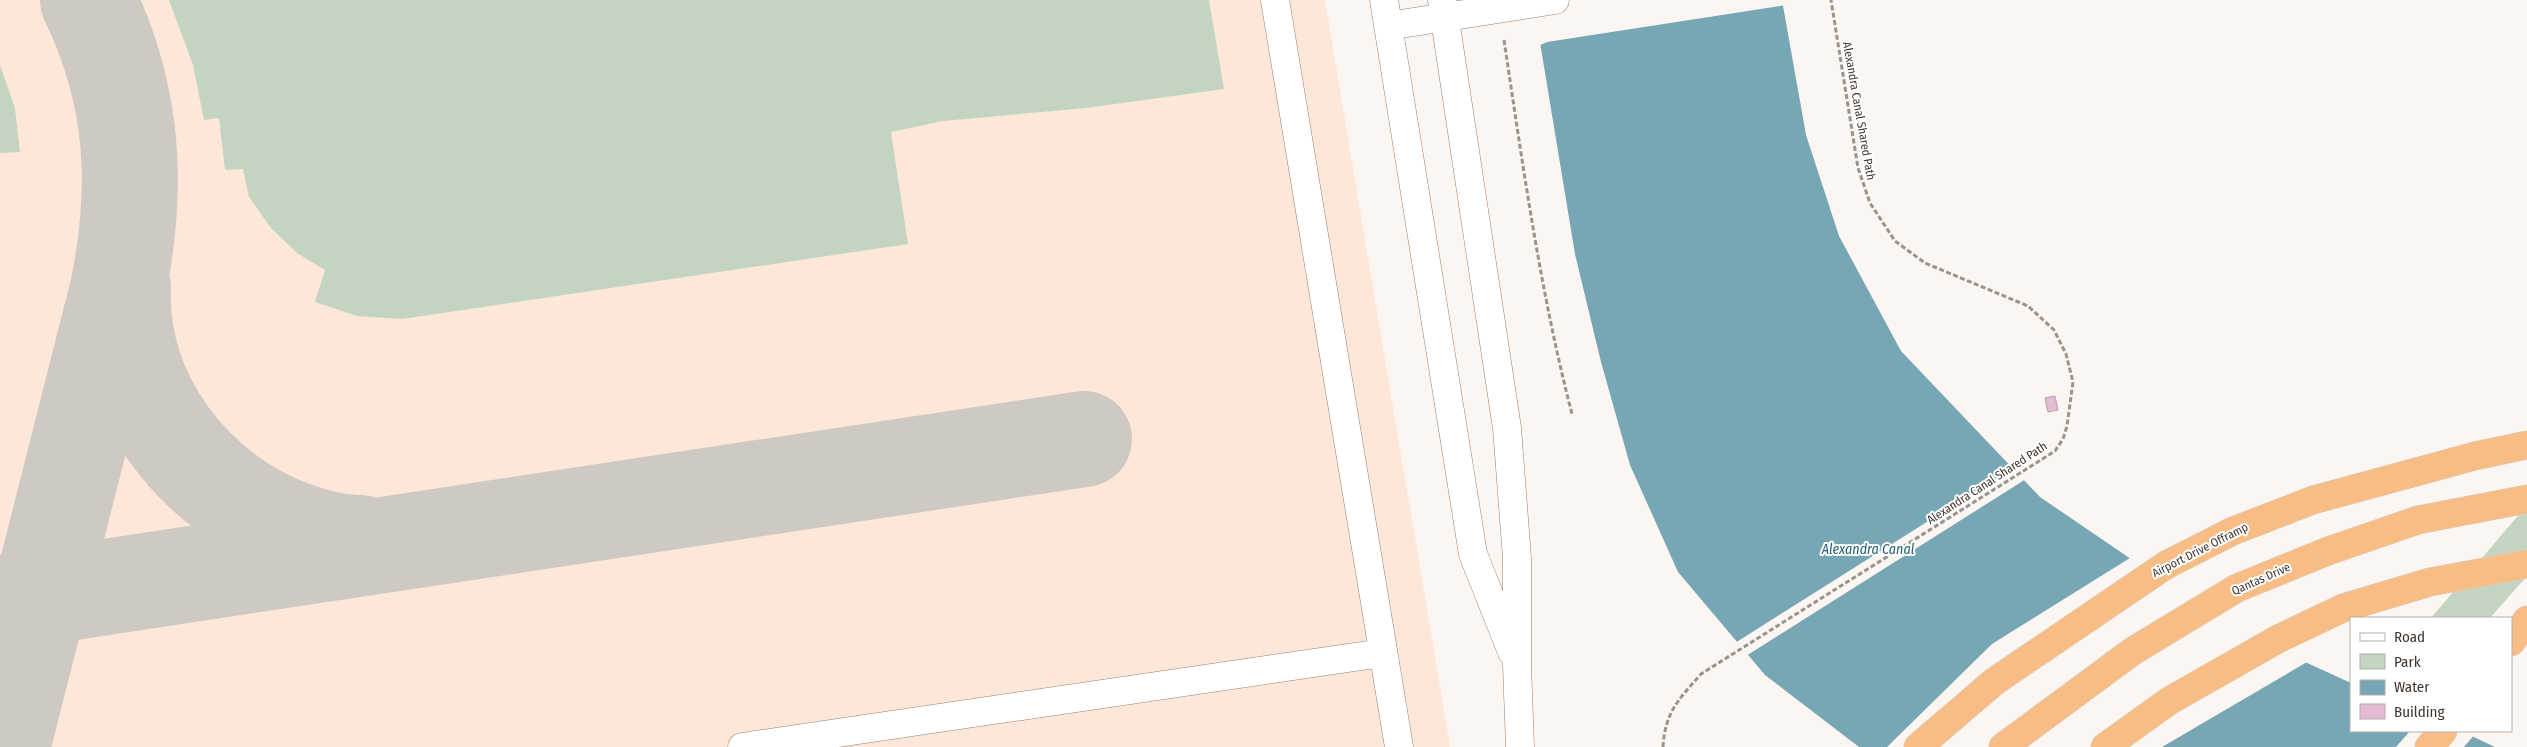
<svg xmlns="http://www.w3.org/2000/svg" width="2527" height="747" viewBox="0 0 2527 747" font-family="'Fira Sans Condensed',sans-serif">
  <rect width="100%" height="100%" fill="#fbf6f2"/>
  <path fill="#fce7d8" d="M0 0H1325L1450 747H0Z"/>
  <path fill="#c3d5c1" d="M169 0H1209L1224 89 1086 108 943 121 891 132 908 244 402 319 357 316 315 302 325 270 297 253 271 228 249 197 243 169 225 170 219 118 204 120 193 65Z
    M0 65 15 108 20 152 0 153Z
    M2527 505V576L2490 618H2431Z"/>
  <path fill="#77a6b5" d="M1533 0H1782L1806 135 1839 236 1901 351 2040 497 2235 630 2351 683V731H2461L2495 747H1859L1765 675 1678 572 1630 465 1601 362 1575 254Z"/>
  <path fill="#fbf6f2" d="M1530 0H1785L1786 5 1547 42 1538 46Z
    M2014 467 2026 479 1746 656 1735 643Z
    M2130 558 2236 628 2307 662 2162 747H1887L1992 644Z
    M2410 731H2467L2475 734 2464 747H2396Z"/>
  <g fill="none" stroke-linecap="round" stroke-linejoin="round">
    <path stroke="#cfc9c4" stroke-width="96" d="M123 287C118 395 195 493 293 529 314 537 337 543 360 543
      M0 603 1084 439
      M2 747 118 289C139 186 134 95 88 0"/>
  </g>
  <path fill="#e3bbd2" stroke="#b99cad" d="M2055 396 2058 410 2048 412 2045 398Z"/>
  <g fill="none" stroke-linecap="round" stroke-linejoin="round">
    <defs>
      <path id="minor" d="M1275 0 1399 747
        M1384 0 1473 554 1512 652
        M1442 0 1507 428 1517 558V665L1520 747
        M1388 26 1555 0
        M742 747 1382 653"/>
      <path id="highway" d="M2511 642 2527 620
        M1918 747 1995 681 2166 565 2233 531 2313 500 2475 456 2527 445
        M2003 747 2133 651 2237 588 2328 551 2418 520 2527 499
        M2105 747 2169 701 2278 639 2343 608 2430 582 2527 564
        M2429 747 2443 731"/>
    </defs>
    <use href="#minor" stroke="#99806e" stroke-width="29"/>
    <use href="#highway" stroke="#d5d3d1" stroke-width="29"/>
    <path stroke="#9b938d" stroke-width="3" stroke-dasharray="5 2.5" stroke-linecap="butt" d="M1504 40C1523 166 1540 291 1572 414
      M1663 747C1665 712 1679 699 1701 674L2055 451 2063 439 2067 426 2073 382 2066 354 2054 330 2028 306 1925 263 1895 241 1870 203 1858 168 1831 0"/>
    <use href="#minor" stroke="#fff" stroke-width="28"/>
    <use href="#highway" stroke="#f8bd85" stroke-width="28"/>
  </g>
  <g text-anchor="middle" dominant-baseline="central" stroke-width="4" stroke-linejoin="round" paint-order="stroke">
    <g font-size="12" fill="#41362e" stroke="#fff">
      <text transform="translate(1859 111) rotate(80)">Alexandra Canal Shared Path</text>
      <text transform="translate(1987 483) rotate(-33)">Alexandra Canal Shared Path</text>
      <text transform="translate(2200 550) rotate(-27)">Airport Drive Offramp</text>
      <text transform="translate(2261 579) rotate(-24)">Qantas Drive</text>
    </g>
    <g font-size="14" font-style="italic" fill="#236072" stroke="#fff">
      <text x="1868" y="549">Alexandra Canal</text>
    </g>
  </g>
  <rect x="2350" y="617" width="162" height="115" fill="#ffffff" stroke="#b3afab"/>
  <rect x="2360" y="633" width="25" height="8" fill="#ffffff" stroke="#b3afab"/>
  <text x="2394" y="642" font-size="15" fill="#41362e">Road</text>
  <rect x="2360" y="654" width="25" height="15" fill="#c3d5c1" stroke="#b3afab"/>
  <text x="2394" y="667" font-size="15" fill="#41362e">Park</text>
  <rect x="2360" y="680" width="25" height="15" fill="#77a6b5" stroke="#b3afab"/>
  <text x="2394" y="692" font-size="15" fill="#41362e">Water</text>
  <rect x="2360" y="704" width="25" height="15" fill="#e3bbd2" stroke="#b3afab"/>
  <text x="2394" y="717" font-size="15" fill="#41362e">Building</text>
</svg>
